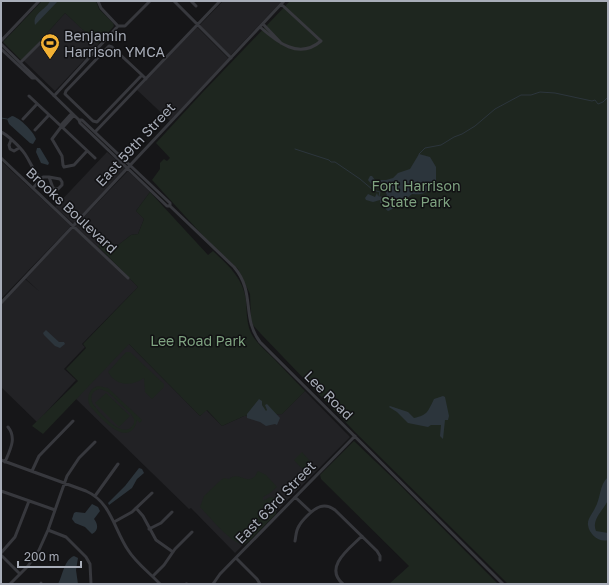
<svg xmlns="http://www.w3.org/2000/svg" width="609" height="585" viewBox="0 0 609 585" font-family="'Golos Text',sans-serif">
  <rect width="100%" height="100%" fill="#161618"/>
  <path fill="#222225" d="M223 1H282L230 56 199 26Z
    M65 13 99 44 55 91 23 60Z
    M197 27 229 59 170 121 137 90Z
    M107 152 126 168 74 224 55 207Z
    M1 161 71 226 1 299Z
    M128 171 150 192 136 211 144 219 138 234 131 235 117 246H98L138 287 82 344 85 347 64 369 76 380 37 422 1 387V303L25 279 40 292 25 278Z
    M126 341 200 416 206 410 222 426 244 416 282 414 305 391 350 437 235 553 191 508 189 509 73 396Z"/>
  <path fill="#1e261f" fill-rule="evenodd" d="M42 1H96L99 9 113 23 114 26 98 44 65 13 22 61 3 42Z
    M290 1H608V584H508L355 432 261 334 253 325 251 319 250 294 238 269 205 238 152 180 160 169V163L164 159 167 161 170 158 156 143 202 93Z
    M150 192 208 255 213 251C228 265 243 278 246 300 247 311 246 322 251 333 256 343 265 350 273 358 284 369 294 380 305 391L282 414 244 416 222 426 207 410 200 416 129 344 43 434 32 426 78 381 66 369 86 348 83 344 138 287 98 246 102 242 109 241 117 246 131 235 138 234 144 219 136 211Z
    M126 352H130L164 384V387L152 399 145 392 144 378C131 387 116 386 108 372Z
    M98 386 108 388 142 420 140 423 137 420C136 424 135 428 131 431 119 440 98 415 90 406 86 397 89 389 98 386ZM100 389 108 392 131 414 134 419V423C125 443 100 413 93 404 89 396 93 390 100 389Z
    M106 393 130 416 119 427 95 403Z
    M354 441 398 483 498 584H389L409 566 321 479 320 475Z
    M302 452 310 461V465L304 471 294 460Z
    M258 471 266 475 277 487 270 493 263 497V501L270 497 274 498 276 514 249 541 244 545C228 541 211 518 200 507L204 496 221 480 224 478 229 479C239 471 246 484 254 477 256 476 256 473 258 471Z"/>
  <path fill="#2c353c" d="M50 1H58L35 25C32 13 46 10 50 1Z
    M12 116C19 117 34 132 36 139L33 144 30 143 9 124 7 119Z
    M37 148H40L49 163 48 165 41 163 36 152Z
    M419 154 430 157 436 167V182C424 189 430 196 412 194 407 199 394 209 388 211 384 208 384 205 380 203V200L373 202 366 200 365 198 368 194 375 197 377 193 378 196 383 197 387 195 385 191 372 185 368 180 370 176H372L375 180H386L393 178 398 173 410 169Z
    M46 330 59 342H64L65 344 60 348 55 346 44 335 43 333Z
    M443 396 445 397 449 416 448 420H445L443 439 440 436 441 425H431L428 427 408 423 397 412 389 407 390 406 408 412 414 418C428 415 428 411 434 399Z
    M259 399 262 401V405L266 411 267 410 265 405 267 404 280 418 277 425 275 424 266 426 260 422 247 418V414Z
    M139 468 142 469 144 473 137 479 132 488 109 505 108 503 125 486Z
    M608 477C608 484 609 493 608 500 604 510 591 519 596 531L608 533V540C599 543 589 534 588 525 587 519 593 513 595 508 601 498 599 485 608 477Z
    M92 504 98 507 100 511 94 519C98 524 99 531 92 534L85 527 75 523 72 519 74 513 76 512 85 513Z
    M74 556 78 558 76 570 78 584H58C63 575 64 560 74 556Z"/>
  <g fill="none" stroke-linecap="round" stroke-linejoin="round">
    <path stroke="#2c353c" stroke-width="1" d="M1 118 7 119
      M295 149 329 160 331 162H335L360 179 373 190 380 192 379 196
      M419 154 425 148 441 145 454 137 462 134 475 126 495 109 521 95H531L540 92 555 93 592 101 595 100 598 104 603 102 608 97"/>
    <path stroke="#37383d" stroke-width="3" d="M174 1 231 58
      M191 1 196 6
      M263 24 281 43
      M118 26H125L150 1
      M260 27C277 42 299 60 321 41L281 4
      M1 41 39 1
      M1 44 79 120H82L170 203V206L234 267C256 293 241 317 260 342L503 584
      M1 49 32 78H35
      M21 62 41 42
      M142 75 97 122 93 121 65 94 66 91 109 46 112 47 142 75 146 79
      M29 96 95 158
      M54 96 118 26 101 8 98 1
      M74 115 64 126 61 127 52 139 62 156 63 165 64 167 74 165 87 151
      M23 119 37 104
      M79 120 80 123 167 206H170
      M61 127 62 124 72 113
      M35 130 49 115
      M1 132C8 135 21 148 25 154 31 163 33 171 41 179
      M95 132 220 1
      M11 140 9 145 10 149 14 151 19 148
      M1 158 128 278
      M49 177 60 179 62 182V185L58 189 53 188Z
      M33 188 43 177H49
      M1 303 284 1
      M1 460 86 491C111 502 114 529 128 550 136 563 150 573 160 584
      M5 462C10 450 17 438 8 427
      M32 471 39 456 73 421
      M1 491 55 510
      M95 496 118 464
      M295 497 311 512
      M136 508 143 516 156 540 173 552
      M114 522 132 512 152 493
      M149 529 161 523 172 512
      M48 530 66 537 86 557 90 564 91 584
      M295 541C296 536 296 530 299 526 301 522 304 519 307 516 316 507 324 502 335 510L377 551 380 556V560
      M1 553 15 537 29 501
      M1 555 20 574
      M236 558 257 579 260 584
      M153 576 164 565 175 549 192 532
      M10 584 28 566 39 550 48 530 67 476 79 458 95 442
      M41 584V583
      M186 584H187
      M213 584 220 574 355 436
      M343 584C323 567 350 548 362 536"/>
  </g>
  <defs>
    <symbol id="stadium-pin" viewBox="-11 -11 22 30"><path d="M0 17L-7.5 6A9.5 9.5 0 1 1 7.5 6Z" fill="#f2b134" stroke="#111113"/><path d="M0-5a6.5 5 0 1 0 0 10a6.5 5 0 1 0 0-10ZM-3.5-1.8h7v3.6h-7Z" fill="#111"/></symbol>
  </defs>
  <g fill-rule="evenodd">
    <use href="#stadium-pin" x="39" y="32" width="22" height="30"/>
  </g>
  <g text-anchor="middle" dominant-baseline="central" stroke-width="3" stroke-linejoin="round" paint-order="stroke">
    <g font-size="14" fill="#a8adb8" stroke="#111113" text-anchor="start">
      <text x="64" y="35">Benjamin<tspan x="64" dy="16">Harrison YMCA</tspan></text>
    </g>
    <g font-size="14" fill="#a8adb8" stroke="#111113">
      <text transform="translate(135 144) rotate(-47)">East 59th Street</text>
      <text transform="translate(72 210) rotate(43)">Brooks Boulevard</text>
      <text transform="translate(329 395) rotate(45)">Lee Road</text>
      <text transform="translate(275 502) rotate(-46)">East 63rd Street</text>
    </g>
    <g font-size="14" fill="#7fa381" stroke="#111113">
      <text x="416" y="185">Fort Harrison<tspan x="416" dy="16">State Park</tspan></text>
      <text x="198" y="340">Lee Road Park</text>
    </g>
  </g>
  <rect width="609" height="585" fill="none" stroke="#a8adb8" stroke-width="4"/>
  <path d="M18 561v6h63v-6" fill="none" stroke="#a8adb8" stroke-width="2"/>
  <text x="24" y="561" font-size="12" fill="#a8adb8" stroke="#111113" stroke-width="3" paint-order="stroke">200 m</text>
</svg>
